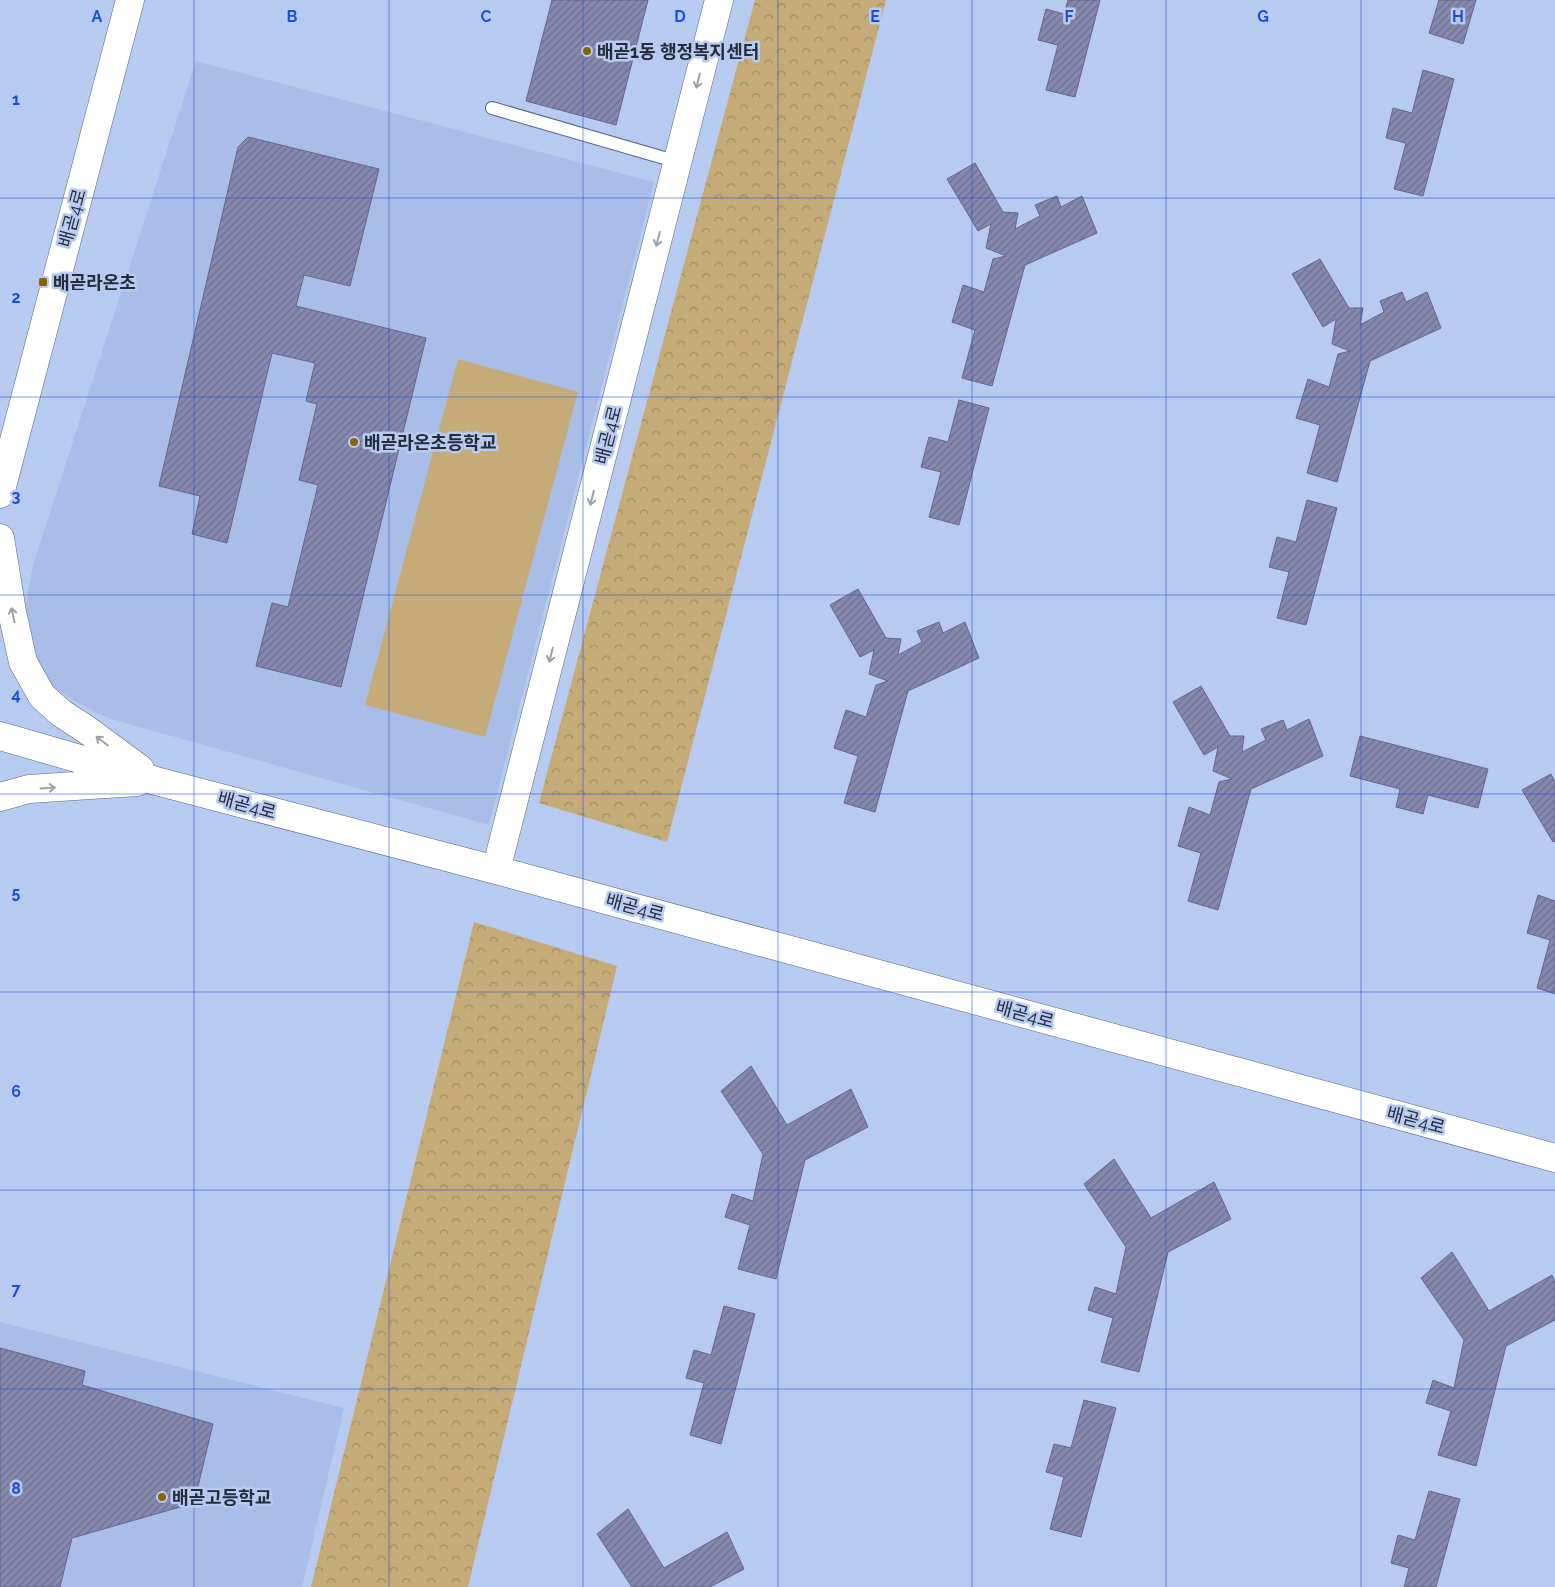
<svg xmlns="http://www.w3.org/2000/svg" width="1555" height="1587" viewBox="0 0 1555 1587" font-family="Raleway,'Noto Sans KR',sans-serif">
  <defs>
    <pattern id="park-crowns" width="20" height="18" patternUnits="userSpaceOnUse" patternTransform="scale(1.25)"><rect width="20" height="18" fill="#c5ab78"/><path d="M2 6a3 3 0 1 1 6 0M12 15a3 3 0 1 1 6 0" fill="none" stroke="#a08c64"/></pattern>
    <pattern id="building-hatch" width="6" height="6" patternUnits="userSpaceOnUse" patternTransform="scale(1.25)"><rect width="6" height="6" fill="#8788ae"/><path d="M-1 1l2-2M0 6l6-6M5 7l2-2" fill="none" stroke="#6e708f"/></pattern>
  </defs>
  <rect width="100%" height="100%" fill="#b7cbf0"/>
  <path fill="#a8bee8" d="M196 61 654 182 489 825 118 721 98 714 75 701 55 688 37 668 25 621 28 590 33 565Z
    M0 1322 344 1408 302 1587H0Z"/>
  <path fill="url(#park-crowns)" d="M755 0H886L667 842 539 803Z
    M474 922 617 966 468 1587H311Z"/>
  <path fill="#c5ab78" d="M458 359 578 392 485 737 365 705Z"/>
  <path fill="url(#building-hatch)" stroke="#656589" d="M552 0H648L616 125 526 101Z
    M1068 0H1100L1075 97 1046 90 1058 45 1038 40 1046 9 1064 14Z
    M1439 0H1476L1463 44 1429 33Z
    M1423 70 1454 79 1423 196 1394 189 1406 143 1386 138 1393 108 1412 113Z
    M248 137 379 169 350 286 304 275 296 306 426 338 341 687 256 666 272 603 288 607 318 485 299 480 317 404 306 401 315 363 272 353 227 543 192 534 200 496 159 486 238 147Z
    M975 163 1003 212 1018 213 1015 229 1040 216 1035 205 1057 196 1061 207 1082 196 1097 233 1025 265 992 386 962 378 975 330 952 322 963 285 984 292 993 259 1006 256 986 248 991 224 978 231 947 179Z
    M1320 259 1349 308H1363L1360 325 1384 312 1380 301 1402 292 1406 302 1427 292 1441 328 1370 361 1337 482 1307 473 1320 425 1296 418 1308 379 1329 387 1338 354 1350 351 1332 344 1336 319 1323 327 1292 274Z
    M959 400 989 408 959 525 929 517 941 472 921 467 929 437 948 442Z
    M1307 500 1337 508 1306 625 1277 618 1289 572 1269 567 1277 537 1296 542Z
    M858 589 886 638 901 639 898 655 922 642 917 631 939 622 943 633 965 622 979 658 908 691 875 812 844 803 858 756 834 748 846 710 866 717 876 685 888 681 869 674 874 650 860 657 830 605Z
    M1201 686 1230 736H1244L1242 752 1266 740 1261 729 1283 720 1287 730 1309 719 1323 756 1251 789 1218 910 1188 901 1201 853 1178 846 1189 807 1210 815 1219 782 1232 779 1213 771 1218 747 1204 755 1173 702Z
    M1360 736 1488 769 1478 808 1428 795 1423 814 1396 807 1400 789 1350 776Z
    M1551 774 1555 782V841L1553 842 1522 790Z
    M1538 895 1555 901V994L1537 988 1550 940 1527 933Z
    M751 1066 787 1125 851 1089 868 1127 805 1160 776 1279 738 1269 750 1225 725 1217 732 1194 753 1201 763 1154 721 1091Z
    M1114 1159 1151 1218 1214 1182 1231 1219 1168 1252 1139 1372 1101 1362 1113 1318 1088 1310 1095 1287 1116 1294 1126 1247 1084 1184Z
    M1452 1252 1489 1311 1552 1275 1555 1283V1320L1506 1346 1476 1466 1438 1455 1451 1411 1426 1403 1433 1380 1454 1388 1464 1340 1421 1278Z
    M724 1306 755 1314 721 1444 690 1435 704 1383 686 1378 694 1350 711 1355Z
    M0 1348 85 1371 82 1385 213 1424 194 1503 72 1538 60 1587H0Z
    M1084 1400 1116 1408 1081 1537 1050 1529 1064 1477 1046 1472 1054 1444 1071 1448Z
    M1429 1491 1460 1499 1436 1587H1404L1409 1568 1391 1563 1398 1535 1415 1540Z
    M628 1509 664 1568 727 1532 744 1569 710 1587H632L597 1534Z"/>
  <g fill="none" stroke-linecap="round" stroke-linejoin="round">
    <defs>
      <path id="lane" d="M492 108 678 162"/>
      <path id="secondary" d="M0 494 130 0
        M0 538 12 612 23 662 42 696 61 713 87 730 140 769
        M0 736 156 781 496 870 1555 1158
        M0 797 29 789 137 782
        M496 870 719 0"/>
    </defs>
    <use href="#lane" stroke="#546585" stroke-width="14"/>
    <use href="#secondary" stroke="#546585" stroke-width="29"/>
    <use href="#lane" stroke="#fff" stroke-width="12"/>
    <use href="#secondary" stroke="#fff" stroke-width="28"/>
  </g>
  <defs><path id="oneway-shaft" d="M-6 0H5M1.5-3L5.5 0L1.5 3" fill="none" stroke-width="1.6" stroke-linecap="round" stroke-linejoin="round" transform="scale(1.25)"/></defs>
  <g stroke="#9da0a7">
    <use href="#oneway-shaft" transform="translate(698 81) rotate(104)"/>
    <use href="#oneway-shaft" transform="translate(658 239) rotate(104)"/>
    <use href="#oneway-shaft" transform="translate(592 498) rotate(104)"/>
    <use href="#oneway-shaft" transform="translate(13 615) rotate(-102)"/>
    <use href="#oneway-shaft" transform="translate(551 655) rotate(104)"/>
    <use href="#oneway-shaft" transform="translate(102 741) rotate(-143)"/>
    <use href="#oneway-shaft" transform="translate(48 788) rotate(-4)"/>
  </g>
  <path fill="none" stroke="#1d4ed8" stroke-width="1" stroke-opacity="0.55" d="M194 0V1587M389 0V1587M583 0V1587M778 0V1587M972 0V1587M1166 0V1587M1361 0V1587M0 198H1555M0 397H1555M0 595H1555M0 794H1555M0 992H1555M0 1190H1555M0 1389H1555"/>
  <g fill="#896401" stroke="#b7cbf0" stroke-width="2">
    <circle cx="587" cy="51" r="5"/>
    <rect x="38" y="277" width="10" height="10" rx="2.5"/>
    <circle cx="354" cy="442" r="5"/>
    <circle cx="162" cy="1497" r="5"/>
  </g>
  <g text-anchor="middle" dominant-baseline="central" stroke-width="5" stroke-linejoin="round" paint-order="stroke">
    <g font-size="18" font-weight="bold" fill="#252d3b" stroke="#b7cbf0" text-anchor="start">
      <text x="597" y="51">배곧1동 행정복지센터</text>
      <text x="53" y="282">배곧라온초</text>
      <text x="364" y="442">배곧라온초등학교</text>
      <text x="172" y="1497">배곧고등학교</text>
    </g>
    <g font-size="18" fill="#252d3b" stroke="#b7cbf0">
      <text transform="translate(72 218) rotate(-75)">배곧4로</text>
      <text transform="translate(608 435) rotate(-76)">배곧4로</text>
      <text transform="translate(247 805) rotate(15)">배곧4로</text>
      <text transform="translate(635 907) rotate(15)">배곧4로</text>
      <text transform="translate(1025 1014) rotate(15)">배곧4로</text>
      <text transform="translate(1416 1120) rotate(15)">배곧4로</text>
    </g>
  </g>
  <g font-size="16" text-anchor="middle" font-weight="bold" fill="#1d4ed8" stroke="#b7cbf0" stroke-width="5" stroke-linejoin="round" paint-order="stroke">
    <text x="97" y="22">A</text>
    <text x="292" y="22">B</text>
    <text x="486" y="22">C</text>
    <text x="680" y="22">D</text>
    <text x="875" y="22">E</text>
    <text x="1069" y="22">F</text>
    <text x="1263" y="22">G</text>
    <text x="1458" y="22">H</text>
    <text x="16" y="105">1</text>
    <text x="16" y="303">2</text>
    <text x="16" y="502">3</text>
    <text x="16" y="700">4</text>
    <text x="16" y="898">5</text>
    <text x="16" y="1097">6</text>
    <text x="16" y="1295">7</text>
    <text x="16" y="1494">8</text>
  </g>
</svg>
